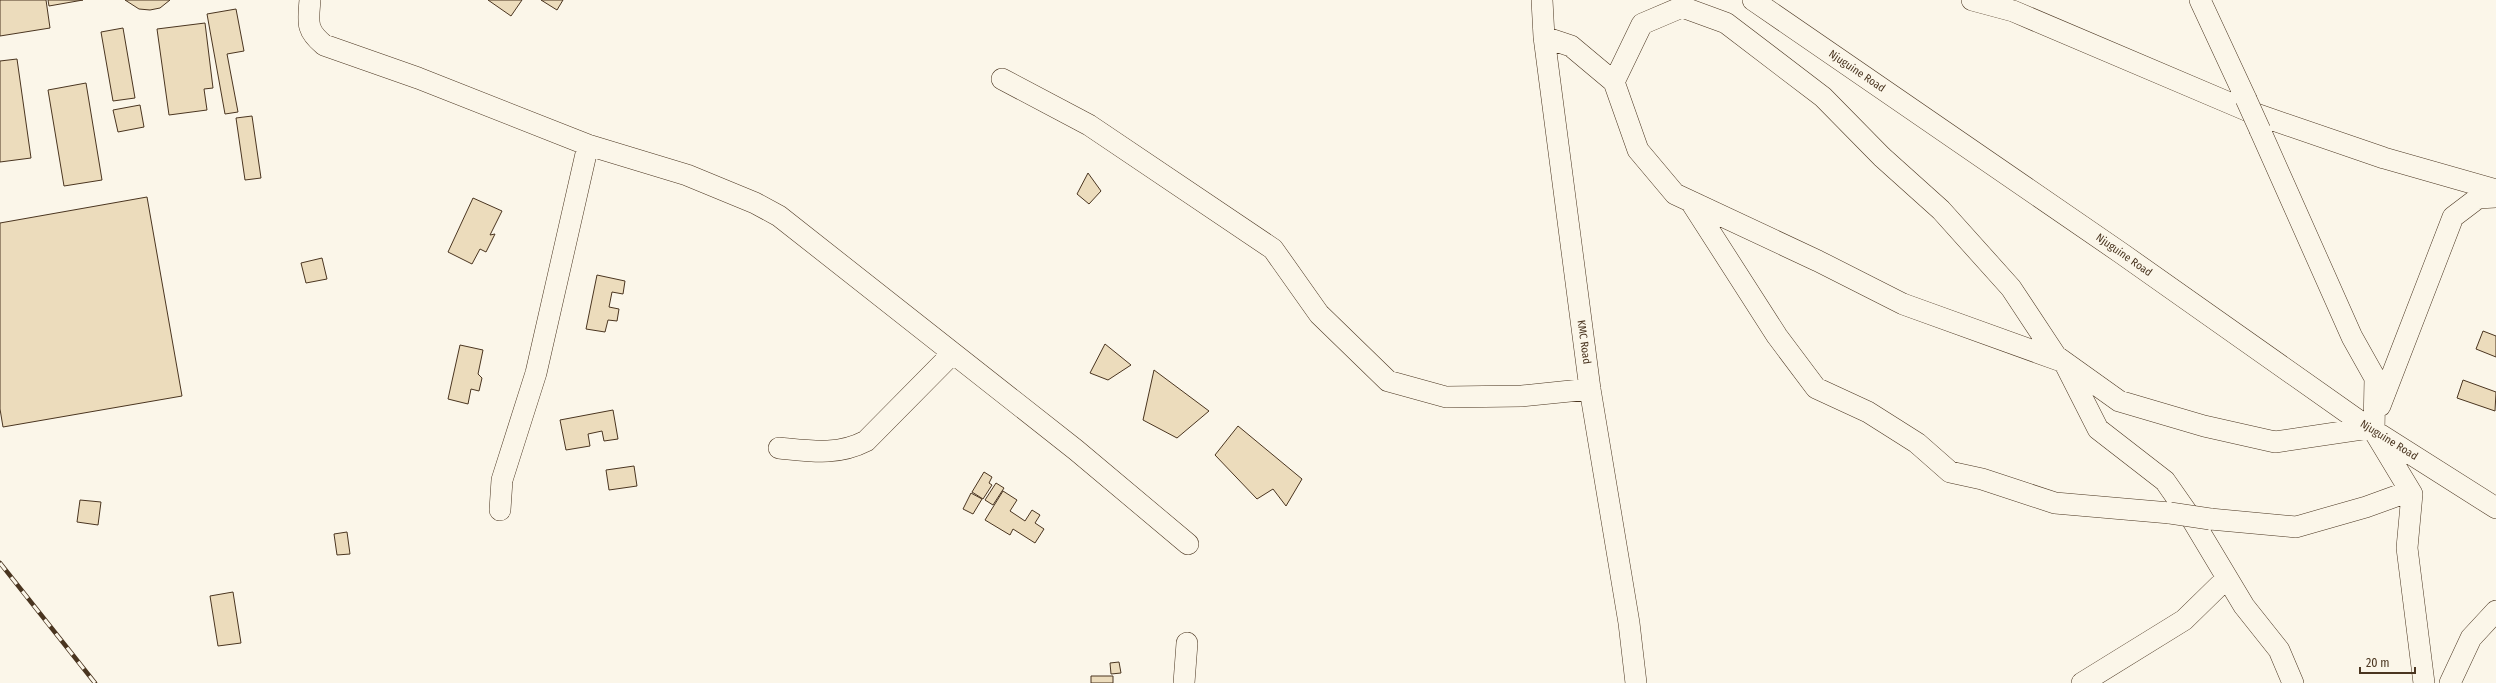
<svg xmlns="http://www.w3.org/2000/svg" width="2496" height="683" viewBox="0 0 2496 683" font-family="'Fira Sans Condensed',sans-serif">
  <rect width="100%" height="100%" fill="#fbf6e9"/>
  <path fill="#ecdcbc" stroke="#4a3520" d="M0 0H46L50 28 0 36Z
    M48 0H83L49 6Z
    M125 0H170L160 8 150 10 139 9Z
    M488 0H522L511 16Z
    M541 0H563L557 10Z
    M236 9 244 51 227 54 238 112 225 114 207 14Z
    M205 23 213 88 204 89 207 110 169 115 157 29Z
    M123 28 135 98 113 101 101 32Z
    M17 59 31 158 0 162V61Z
    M86 83 102 180 64 186 48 90Z
    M140 105 144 127 118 132 113 110Z
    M252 116 261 178 245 180 236 118Z
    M1088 173 1101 191 1089 204 1077 194Z
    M147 197 182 396 3 427 0 409V223Z
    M473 198 502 211 490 235 495 234 486 252 480 249 472 264 448 252Z
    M322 258 327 279 306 283 301 263Z
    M597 275 625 281 623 294 612 292 609 307 619 309 617 321 608 320 605 332 586 329Z
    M2483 331 2496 336V357L2476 349Z
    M1105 344 1131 365 1108 380 1090 373Z
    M460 345 483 350 478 374 482 378 479 391 471 389 468 404 448 399Z
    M1154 370 1209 411 1177 438 1143 420Z
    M2463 380 2496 392 2495 411 2457 398Z
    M613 410 618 439 604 441 602 431 588 434 590 446 566 450 560 420Z
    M1238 426 1302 479 1286 506 1273 489 1257 499 1215 455Z
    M634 466 637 486 609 490 606 470Z
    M984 472 992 477 989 483 992 485 983 499 972 492Z
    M996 483 1004 488 993 505 985 500Z
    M1003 491 1017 500 1010 511 1025 521 1032 510 1040 515 1035 523 1044 529 1035 543 1013 529 1010 535 985 520Z
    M971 493 982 499 973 514 963 509Z
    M80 500 101 502 98 525 77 522Z
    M347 532 350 554 337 555 334 534Z
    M233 592 241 643 218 646 210 596Z
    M1119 662 1121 673 1111 674 1110 663Z
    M1091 676H1113V683H1091Z"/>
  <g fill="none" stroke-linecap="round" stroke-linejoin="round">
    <defs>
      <path id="minor" d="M310 0C308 23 306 30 324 45L418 78 588 145 687 175 755 203 779 216 1076 450 1188 544
        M1542 0 1544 37 1590 389 1629 623 1636 683
        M1753 0 2121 253 2362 423 2496 508
        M1972 0 2013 11 2253 113 2384 158 2496 190
        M2200 0 2246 99
        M1544 37 1571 46 1614 82 1642 24 1682 7 1726 23 1823 97 1882 157 1941 210 2011 288 2056 356 2119 401 2204 426 2275 442 2369 428
        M1002 79 1089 125 1273 249 1319 314 1388 381 1446 397 1522 396 1590 389
        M1614 82 1638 150 1675 194 1818 261 1903 304 2064 362 2098 429 2165 481 2193 521 2244 606 2279 650 2293 683
        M2260 130 2352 337 2375 378 2374 431 2412 494 2407 548 2424 683
        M1691 202 1777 336 1816 388 1868 412 1917 443 1950 472 1982 479 2055 503 2170 513
        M2380 406 2453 217 2478 198 2496 197
        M779 448C810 451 837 456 866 441L952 354
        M500 510 502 480 536 373 588 145
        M2210 519 2296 527 2366 507 2410 491
        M1184 683 1187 643
        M2082 683 2184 620 2227 578
        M2450 683 2471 638 2496 611"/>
    </defs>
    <use href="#minor" stroke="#4a3520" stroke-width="22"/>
    <use href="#minor" stroke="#fbf6e9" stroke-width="21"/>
    <defs>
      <path id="rail" d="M0 563 95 683"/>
    </defs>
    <use href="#rail" stroke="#4a3520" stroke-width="4.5"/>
    <use href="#rail" stroke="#fbf6e9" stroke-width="3" stroke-dasharray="9" stroke-linecap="butt"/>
    <defs>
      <path id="minor-bridge" d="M2246 99 2260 130
        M2170 513 2210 519"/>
    </defs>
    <use href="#minor-bridge" stroke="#4a3520" stroke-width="22" stroke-linecap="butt"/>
    <use href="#minor-bridge" stroke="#fbf6e9" stroke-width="21"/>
  </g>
  <g text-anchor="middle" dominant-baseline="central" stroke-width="3" stroke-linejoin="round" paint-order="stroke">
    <g font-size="11" fill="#4a3520" stroke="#fbf6e9">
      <text transform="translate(1857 71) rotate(34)">Njuguine Road</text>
      <text transform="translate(2124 255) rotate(35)">Njuguine Road</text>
      <text transform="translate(1584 342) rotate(82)">KMC Road</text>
      <text transform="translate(2389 440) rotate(32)">Njuguine Road</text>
    </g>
  </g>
  <path d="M2360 667v6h55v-6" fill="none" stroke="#4a3520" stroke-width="2"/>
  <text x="2366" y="667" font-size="12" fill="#4a3520" stroke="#fbf6e9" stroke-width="3" paint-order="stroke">20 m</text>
</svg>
